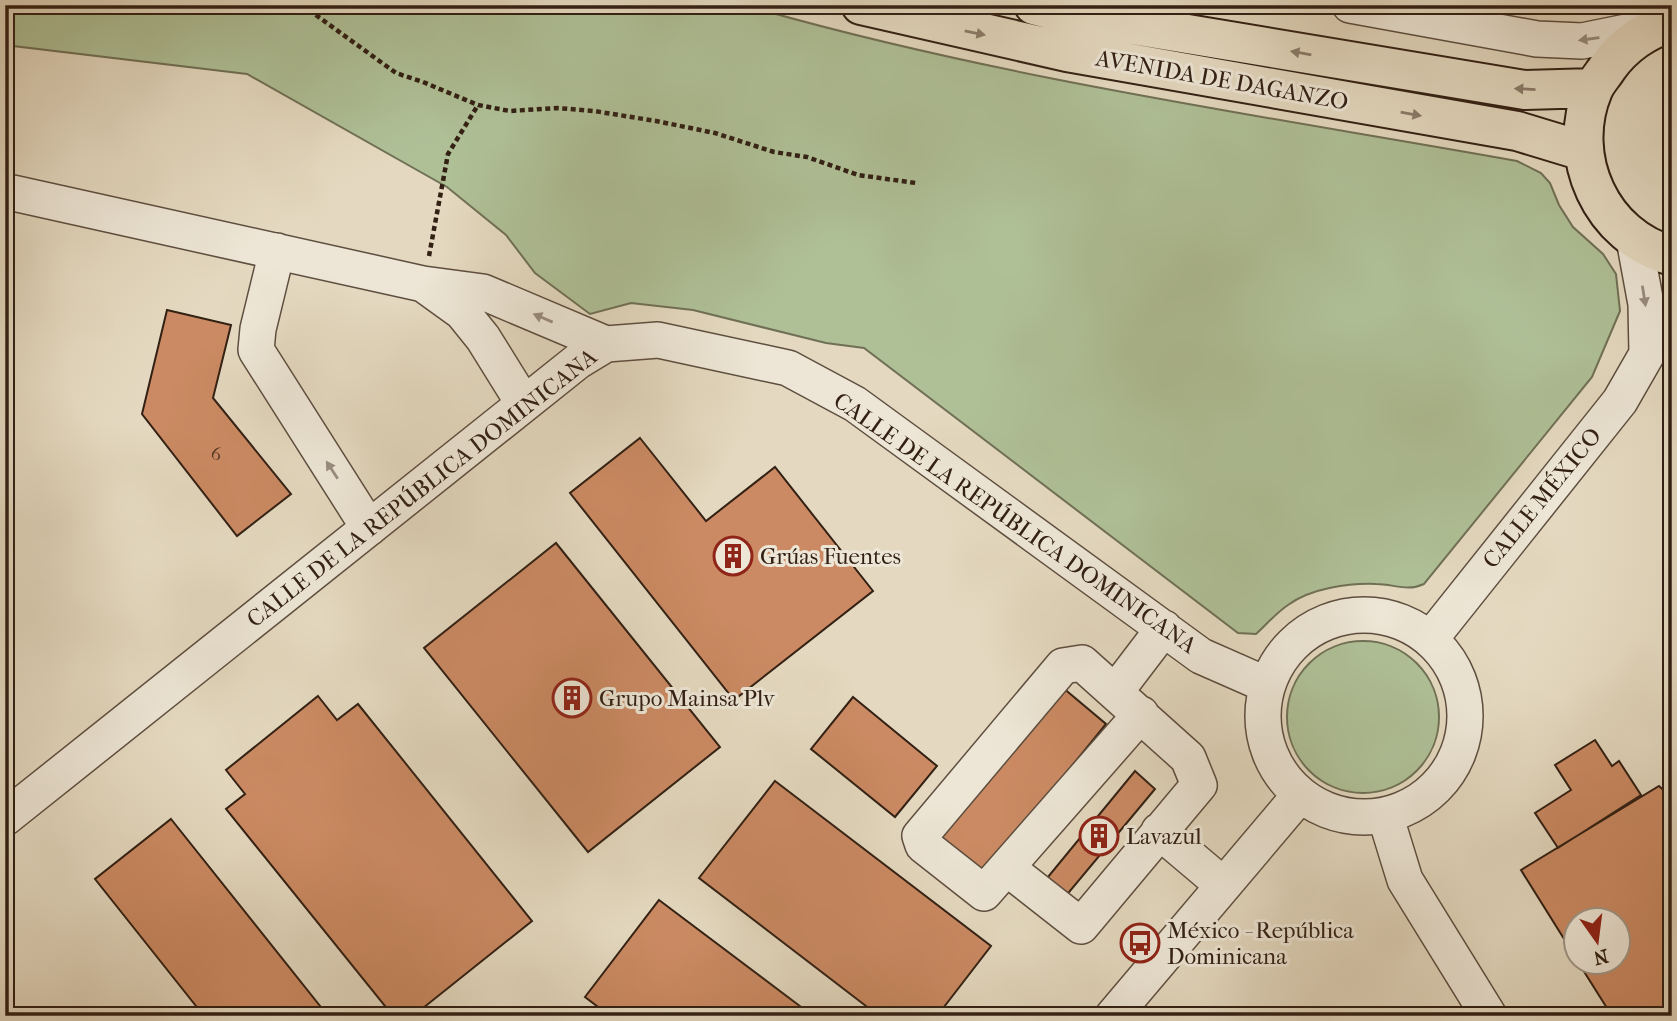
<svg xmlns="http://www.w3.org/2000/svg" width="1677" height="1021" viewBox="0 0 1677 1021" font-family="'IM FELL French Canon',serif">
  <rect width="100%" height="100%" fill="#e4d9c0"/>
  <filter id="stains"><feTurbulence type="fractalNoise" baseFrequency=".00286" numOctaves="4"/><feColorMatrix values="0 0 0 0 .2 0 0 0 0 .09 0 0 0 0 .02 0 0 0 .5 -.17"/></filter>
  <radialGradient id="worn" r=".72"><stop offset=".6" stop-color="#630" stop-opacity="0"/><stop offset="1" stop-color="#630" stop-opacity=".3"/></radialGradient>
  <path fill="#afc097" stroke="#707056" stroke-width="2" d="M5 5H744C996 78 1259 115 1517 161L1541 173 1550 183 1559 205 1573 227 1603 254 1616 274 1620 311 1592 377 1424 584C1407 592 1394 584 1376 584 1349 583 1311 588 1288 605 1276 613 1266 625 1256 634L1238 633 864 348 826 343 693 310 631 303 590 314 535 273 506 235 447 187 247 74 5 45Z
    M1287 717a76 76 0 1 1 152 0a76 76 0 1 1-152 0Z"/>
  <path fill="#cb8a63" stroke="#322014" stroke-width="2" d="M167 310 231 325 213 398 291 494 237 536 142 414Z
    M640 438 706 521 775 467 873 591 734 700 570 493Z
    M556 543 720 747 588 852 424 648Z
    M1062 687 1106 724 981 878 935 842Z
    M318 696 337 720 358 704 532 921 413 1016H393L226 809 245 794 226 770Z
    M853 697 937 766 895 817 811 749Z
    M1595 740 1612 766 1619 761 1641 795 1558 848 1535 813 1571 790 1555 765Z
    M1135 771 1155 789 1065 897 1043 883Z
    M775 781 991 946 937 1016H879L699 878Z
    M1659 786 1672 798V1016H1612L1578 962H1618V920H1576V958L1521 870Z
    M171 819 328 1016H204L95 879Z
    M659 900 813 1016H610L585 997Z"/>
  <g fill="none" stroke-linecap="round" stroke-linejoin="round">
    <defs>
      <path id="minor" d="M1350 5 1537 39 1582 41 1656 26
        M5 194 13 193 423 284 483 292 606 344
        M1634 239 1646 304 1647 354
        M277 251 258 329 256 350 369 528
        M426 286 462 312 483 338 524 404
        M1263 716a101 101 0 1 1 202 0a101 101 0 1 1-202 0Z
        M1431 638 1620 401 1647 354 1672 320
        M1116 691 1164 628
        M1385 815 1405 880 1489 1016
        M5 818 578 361 606 344 658 340 788 368 855 404 1201 656 1267 685
        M1159 831 1223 885
        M1007 868 1081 926 1199 785 1188 758 1082 663 1063 666 920 836 923 845 984 893 1141 714
        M1113 1016 1300 795"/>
      <path id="major" d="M861 5 1067 52 1517 131 1583 151
        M1034 5 1073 15 1525 90 1594 88
        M1672 23C1646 29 1623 46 1608 67 1603 75 1596 82 1593 90 1565 157 1601 237 1672 256"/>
    </defs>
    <use href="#minor" stroke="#5e4e3f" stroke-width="38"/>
    <use href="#major" stroke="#322014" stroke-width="42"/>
    <path stroke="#322014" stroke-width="4.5" stroke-dasharray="5 3.5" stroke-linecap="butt" d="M302 5 396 73 423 82 478 105 510 111 557 108 594 111 656 121 715 133 774 152 807 157 858 175 916 183
      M429 256 448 154 478 105"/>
    <use href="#minor" stroke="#ede6d6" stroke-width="35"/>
    <use href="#major" stroke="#e4d9c0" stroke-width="38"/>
  </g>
  <defs><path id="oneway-solid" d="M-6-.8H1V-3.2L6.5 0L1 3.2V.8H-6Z" transform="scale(1.75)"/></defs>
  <g fill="#8b7c6a">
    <use href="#oneway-solid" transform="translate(975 33) rotate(12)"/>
    <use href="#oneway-solid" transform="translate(1301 53) rotate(-170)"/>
    <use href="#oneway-solid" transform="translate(1525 89) rotate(-177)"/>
    <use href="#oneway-solid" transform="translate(1411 114) rotate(10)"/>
  </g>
  <g fill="#998d7f">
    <use href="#oneway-solid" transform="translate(1589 39) rotate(172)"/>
    <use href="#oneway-solid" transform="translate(1644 296) rotate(81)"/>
    <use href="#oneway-solid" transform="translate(543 318) rotate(-157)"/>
    <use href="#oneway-solid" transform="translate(332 470) rotate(-123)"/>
  </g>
  <defs>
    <symbol id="building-ring" viewBox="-11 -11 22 22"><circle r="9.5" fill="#ede6d6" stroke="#8f2418" stroke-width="1.5"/><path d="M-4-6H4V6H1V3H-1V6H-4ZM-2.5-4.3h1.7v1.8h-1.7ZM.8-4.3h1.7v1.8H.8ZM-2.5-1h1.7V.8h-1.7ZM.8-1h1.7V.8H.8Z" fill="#8f2418"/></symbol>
    <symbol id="bus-ring" viewBox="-11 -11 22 22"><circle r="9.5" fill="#ede6d6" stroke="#8f2418" stroke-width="1.5"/><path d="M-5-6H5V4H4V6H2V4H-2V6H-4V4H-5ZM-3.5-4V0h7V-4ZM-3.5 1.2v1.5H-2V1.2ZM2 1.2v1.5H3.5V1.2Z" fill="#8f2418"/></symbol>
  </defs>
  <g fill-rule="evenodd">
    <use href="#building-ring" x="711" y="534" width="44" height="44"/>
    <use href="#building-ring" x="550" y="676" width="44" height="44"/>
    <use href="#building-ring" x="1077" y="814" width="44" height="44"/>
    <use href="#bus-ring" x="1118" y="921" width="44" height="44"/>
  </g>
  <g text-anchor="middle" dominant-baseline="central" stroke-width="6" stroke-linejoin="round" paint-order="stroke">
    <g font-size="19" fill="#583a28">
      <text x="216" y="454">6</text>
    </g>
    <g font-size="23" fill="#322014" stroke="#ede6d6">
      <text transform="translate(1222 80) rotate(10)">AVENIDA DE DAGANZO</text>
      <text transform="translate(422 488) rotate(-38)">CALLE DE LA REPÚBLICA DOMINICANA</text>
      <text transform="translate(1542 498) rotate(-51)">CALLE MÉXICO</text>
      <text transform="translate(1015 523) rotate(35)">CALLE DE LA REPÚBLICA DOMINICANA</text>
    </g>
    <g font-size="23" fill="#322014" stroke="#ede6d6" text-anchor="start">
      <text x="760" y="556">Grúas Fuentes</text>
      <text x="599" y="698">Grupo Mainsa Plv</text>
      <text x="1126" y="836">Lavazul</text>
      <text x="1167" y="930">México - República<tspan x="1167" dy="26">Dominicana</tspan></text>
    </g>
  </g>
  <rect width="1677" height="1021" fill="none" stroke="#e4d9c0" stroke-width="28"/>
  <rect x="7" y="7" width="1663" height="1007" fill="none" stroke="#322014" stroke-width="3.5"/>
  <rect x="14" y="14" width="1649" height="993" fill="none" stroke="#322014" stroke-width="2"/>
  <g transform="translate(1597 941) rotate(166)"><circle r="33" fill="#ede6d6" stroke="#a29788" stroke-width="2"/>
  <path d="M0-5L12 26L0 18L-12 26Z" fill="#8f2418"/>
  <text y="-10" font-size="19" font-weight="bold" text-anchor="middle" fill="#322014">N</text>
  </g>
  <rect width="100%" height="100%" filter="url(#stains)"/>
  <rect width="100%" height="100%" fill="url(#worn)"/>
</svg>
